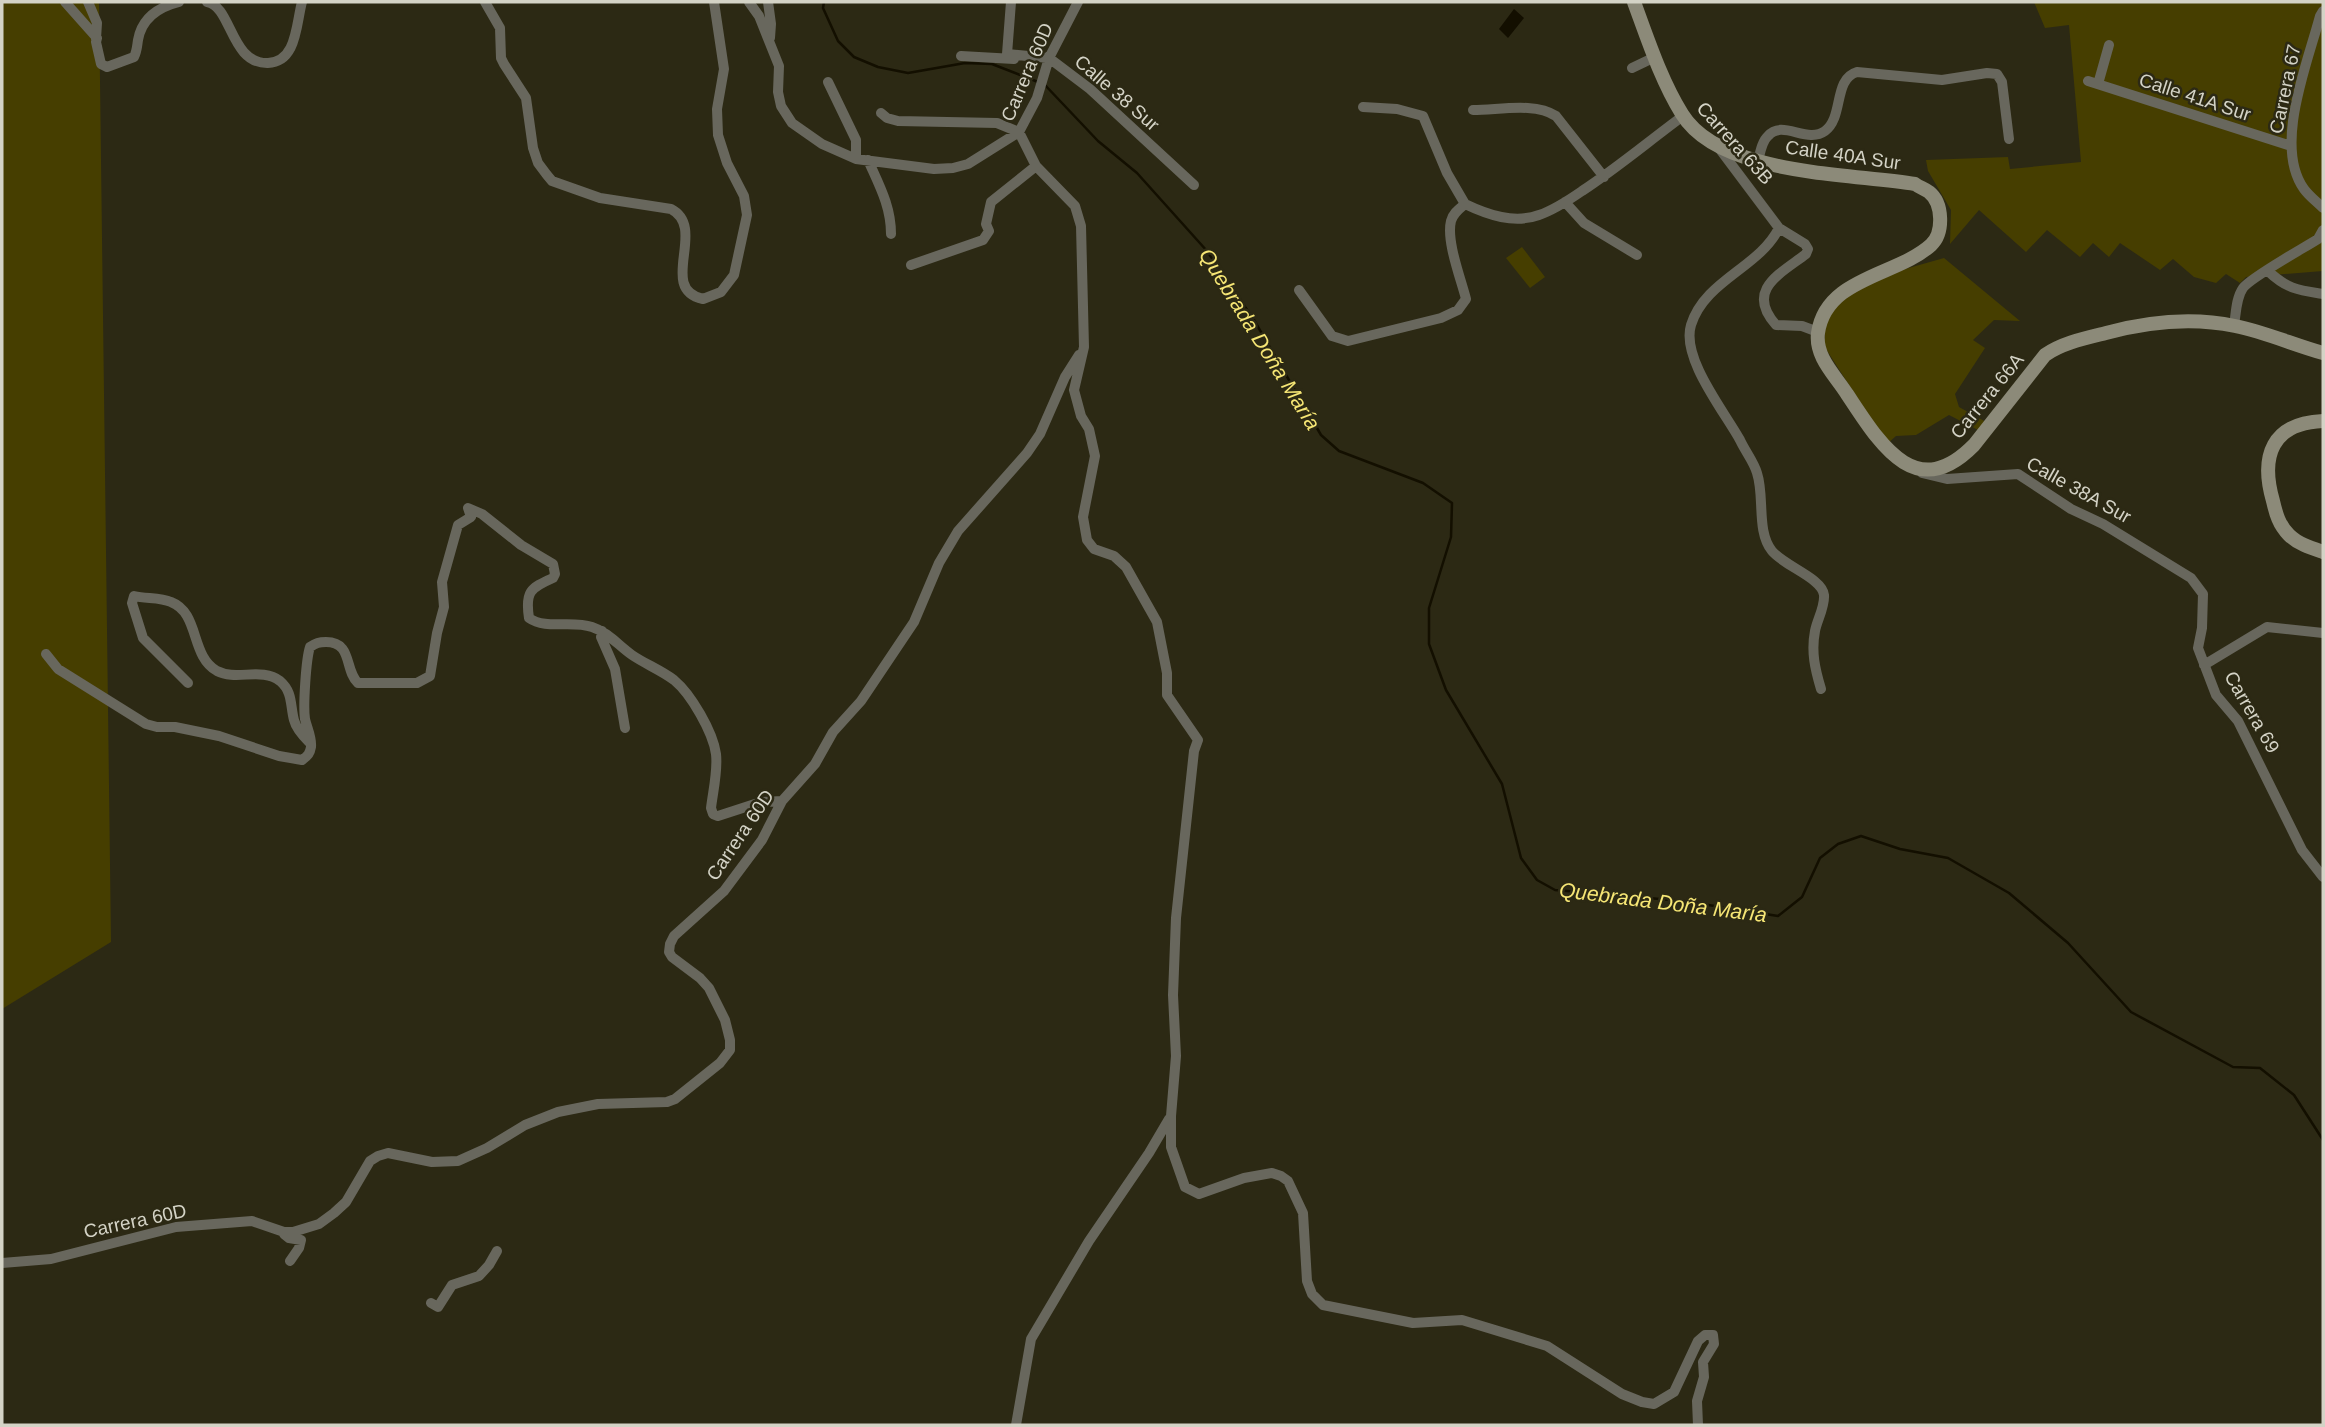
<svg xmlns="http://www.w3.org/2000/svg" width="2325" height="1427" viewBox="0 0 2325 1427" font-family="Helvetica,sans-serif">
  <rect width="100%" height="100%" fill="#2c2914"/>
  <path fill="#463e00" d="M2 2H99L111 942 2 1009Z
    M2034 2H2323V271L2246 277 2240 283 2226 274 2216 283 2194 277 2173 259 2160 270 2120 243 2109 257 2093 243 2080 257 2047 230 2026 252 1979 210 1950 244 1951 210 1928 171 1926 160 2008 157 2010 169 2081 162 2069 25 2045 28Z
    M1522 247 1545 277 1530 288 1506 258Z
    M1944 258 2020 321 1994 320 1973 340 1985 348 1955 394 1959 407 1986 422 1980 431 1949 415 1916 435 1896 436 1887 444 1824 346 1826 318 1850 293 1891 273Z"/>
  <path fill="#130f00" d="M1514 9 1524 18 1508 38 1499 29Z"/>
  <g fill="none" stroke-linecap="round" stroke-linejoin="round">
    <path stroke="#130f00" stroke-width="2.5" d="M824 2 823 8 838 41 854 57 878 67 908 73 965 63 992 64 1038 82
      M1044 84 1098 141 1137 173 1207 251 1254 320 1321 435 1339 451 1423 483 1452 503 1451 537 1429 608V644L1446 690 1502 784 1521 858 1537 880 1555 890 1683 901 1778 916 1802 897 1820 858 1838 844 1861 836 1900 849 1948 858 2009 893 2068 943 2131 1012 2233 1067 2260 1068 2294 1095 2323 1140"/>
    <path stroke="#68675d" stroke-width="10" d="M65 2 97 38 96 42 101 64 107 67 134 57C137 51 137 46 138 40 142 17 159 7 179 2
      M88 2 97 23 96 39
      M207 2C232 6 230 64 268 63 297 62 296 24 302 2
      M485 2 500 28 501 58 504 64 526 98 533 148 538 163 547 175 552 181 600 198 671 209C708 228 657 289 703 299L721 292 734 275 747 215 744 196 727 163 718 135 717 109 724 69 714 2
      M749 2 759 16 779 66 778 92 781 106 792 123 822 144 856 159 934 169 953 168 968 164 1019 132 1037 98 1049 58 1078 2
      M768 2 771 24 770 38
      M1011 2 1007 54 1049 58 1090 89 1194 185
      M2323 11 2320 16C2308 62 2273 146 2304 189 2309 196 2317 202 2323 208
      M961 56 1014 59
      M1632 68 1655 57
      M2088 81 2291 146
      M828 82 856 140V159
      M2098 84 2109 45
      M1363 107 1397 109 1423 116 1447 173 1465 204
      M1473 110C1499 110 1535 102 1556 116L1604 177
      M881 113 887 118 898 121 997 123 1019 132
      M1019 132 1036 166 1075 206 1081 226 1084 347 1074 390 1081 416 1089 429 1095 456 1083 517 1087 540 1094 549 1114 556 1126 567 1157 622 1167 673V695L1198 740 1194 751 1176 918 1173 995 1176 1056 1171 1116V1147L1185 1187 1199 1194 1244 1178 1272 1173 1281 1176 1288 1181 1303 1213 1307 1281 1312 1294 1323 1305 1413 1323 1462 1320 1547 1346 1622 1394 1642 1402 1654 1404 1674 1392 1698 1341 1705 1335H1713L1714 1344 1703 1362 1704 1377 1697 1401 1698 1425
      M1719 148 1779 228 1805 244 1808 249 1806 254C1780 274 1745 290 1776 325L1802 326 1818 332
      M868 160C879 185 891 206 891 234
      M1758 161C1760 153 1762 141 1768 136 1782 119 1807 144 1825 131 1844 117 1833 79 1857 72L1942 80 1987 73 1997 74 2002 82 2009 139
      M1565 202 1584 223 1637 255
      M1465 204C1488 215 1514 224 1539 215 1554 210 1569 200 1582 191 1617 168 1649 141 1683 116
      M1779 228C1759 268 1705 280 1691 325 1681 358 1724 411 1740 440 1745 451 1754 462 1757 473 1765 497 1756 531 1772 551 1784 566 1822 578 1824 595 1825 607 1817 620 1815 631 1811 652 1815 669 1821 689
      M911 265 983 240 989 231 986 224 991 202 1036 166
      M2268 271C2287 289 2298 290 2323 294
      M1299 290 1332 336 1348 341 1441 318 1458 310 1466 299C1461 279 1446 241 1451 221 1453 213 1459 209 1465 204
      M2234 326C2236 313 2236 298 2243 288 2251 277 2304 248 2318 239L2323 230
      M1922 473 1947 479 2018 474 2071 509 2103 524 2191 578 2203 594 2202 628 2198 648 2216 695 2238 721 2302 850 2323 877
      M602 631 601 637 615 669 625 728
      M46 654 58 669 146 724 157 727H175L219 736 279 756 302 760C308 756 310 753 311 747 312 737 307 728 305 719 303 706 306 659 310 647 316 643 319 642 326 642 353 642 344 670 358 683H417L430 676 437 633 444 607 442 582 458 525 471 517 468 508 482 514 521 545 553 564 555 574 553 578C530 588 525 592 529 618 546 630 571 620 592 627 608 632 619 646 632 655 645 664 661 670 674 680 691 694 713 732 716 754 718 771 713 791 711 808L713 814 718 816 761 802 782 801
      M2204 665 2267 627 2323 633
      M188 683 143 638 132 603 134 596C146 599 160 597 171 602 200 613 190 656 217 671 236 681 262 667 280 681 293 692 290 705 294 720 296 728 303 736 309 742
      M284 1234 289 1238 301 1240 299 1248 290 1261
      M2 1263 51 1259 176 1227 252 1221 284 1232H293L319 1224 334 1213 346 1202 370 1161 378 1156 388 1153 432 1162 458 1161 487 1148 525 1125 558 1112 598 1104 667 1102 675 1099 720 1063 730 1050V1040L725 1020 709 988 700 978 672 957 669 952 670 944 674 936 724 891 762 840 782 801 815 764 833 732 861 701 914 622 939 563 958 531 1027 453 1040 434 1065 377 1079 355
      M431 1303 438 1307 452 1285 479 1276 489 1265 497 1251
      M1016 1425 1031 1339 1089 1241 1149 1153 1169 1119"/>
    <path stroke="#8c8a79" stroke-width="14" d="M1634 2C1648 40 1661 80 1682 114 1720 176 1851 173 1915 184 1919 187 1925 189 1929 192 1943 203 1944 233 1931 245 1897 276 1826 277 1818 333 1815 357 1835 375 1847 394 1879 442 1915 505 1974 445L2045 355C2062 343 2086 338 2106 333 2147 322 2192 317 2235 326 2265 332 2294 345 2323 353
      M2323 421C2272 423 2260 456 2273 501 2276 514 2279 525 2289 535 2298 544 2311 548 2323 552"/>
  </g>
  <g text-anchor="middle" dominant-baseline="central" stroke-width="5" stroke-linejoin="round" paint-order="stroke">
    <g font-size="19" fill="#d4d3c6" stroke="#2c2914">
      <text transform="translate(1027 72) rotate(-67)">Carrera 60D</text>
      <text transform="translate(2285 89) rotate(-78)">Carrera 67</text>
      <text transform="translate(1117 93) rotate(41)">Calle 38 Sur</text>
      <text transform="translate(2195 97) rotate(18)">Calle 41A Sur</text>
      <text transform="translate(1735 143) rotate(48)">Carrera 63B</text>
      <text transform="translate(1843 155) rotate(8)">Calle 40A Sur</text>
      <text transform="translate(1987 396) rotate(-51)">Carrera 66A</text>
      <text transform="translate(2079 490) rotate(29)">Calle 38A Sur</text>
      <text transform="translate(2252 712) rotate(60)">Carrera 69</text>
      <text transform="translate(740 835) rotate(-56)">Carrera 60D</text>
      <text transform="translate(135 1221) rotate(-12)">Carrera 60D</text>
    </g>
    <g font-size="21" font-style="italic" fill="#f6e675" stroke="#2c2914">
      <text transform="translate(1260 339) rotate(58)">Quebrada Doña María</text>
      <text transform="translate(1663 902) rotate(7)">Quebrada Doña María</text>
    </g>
  </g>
  <rect width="2325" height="1427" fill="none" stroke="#d4d3c6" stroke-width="7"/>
</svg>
